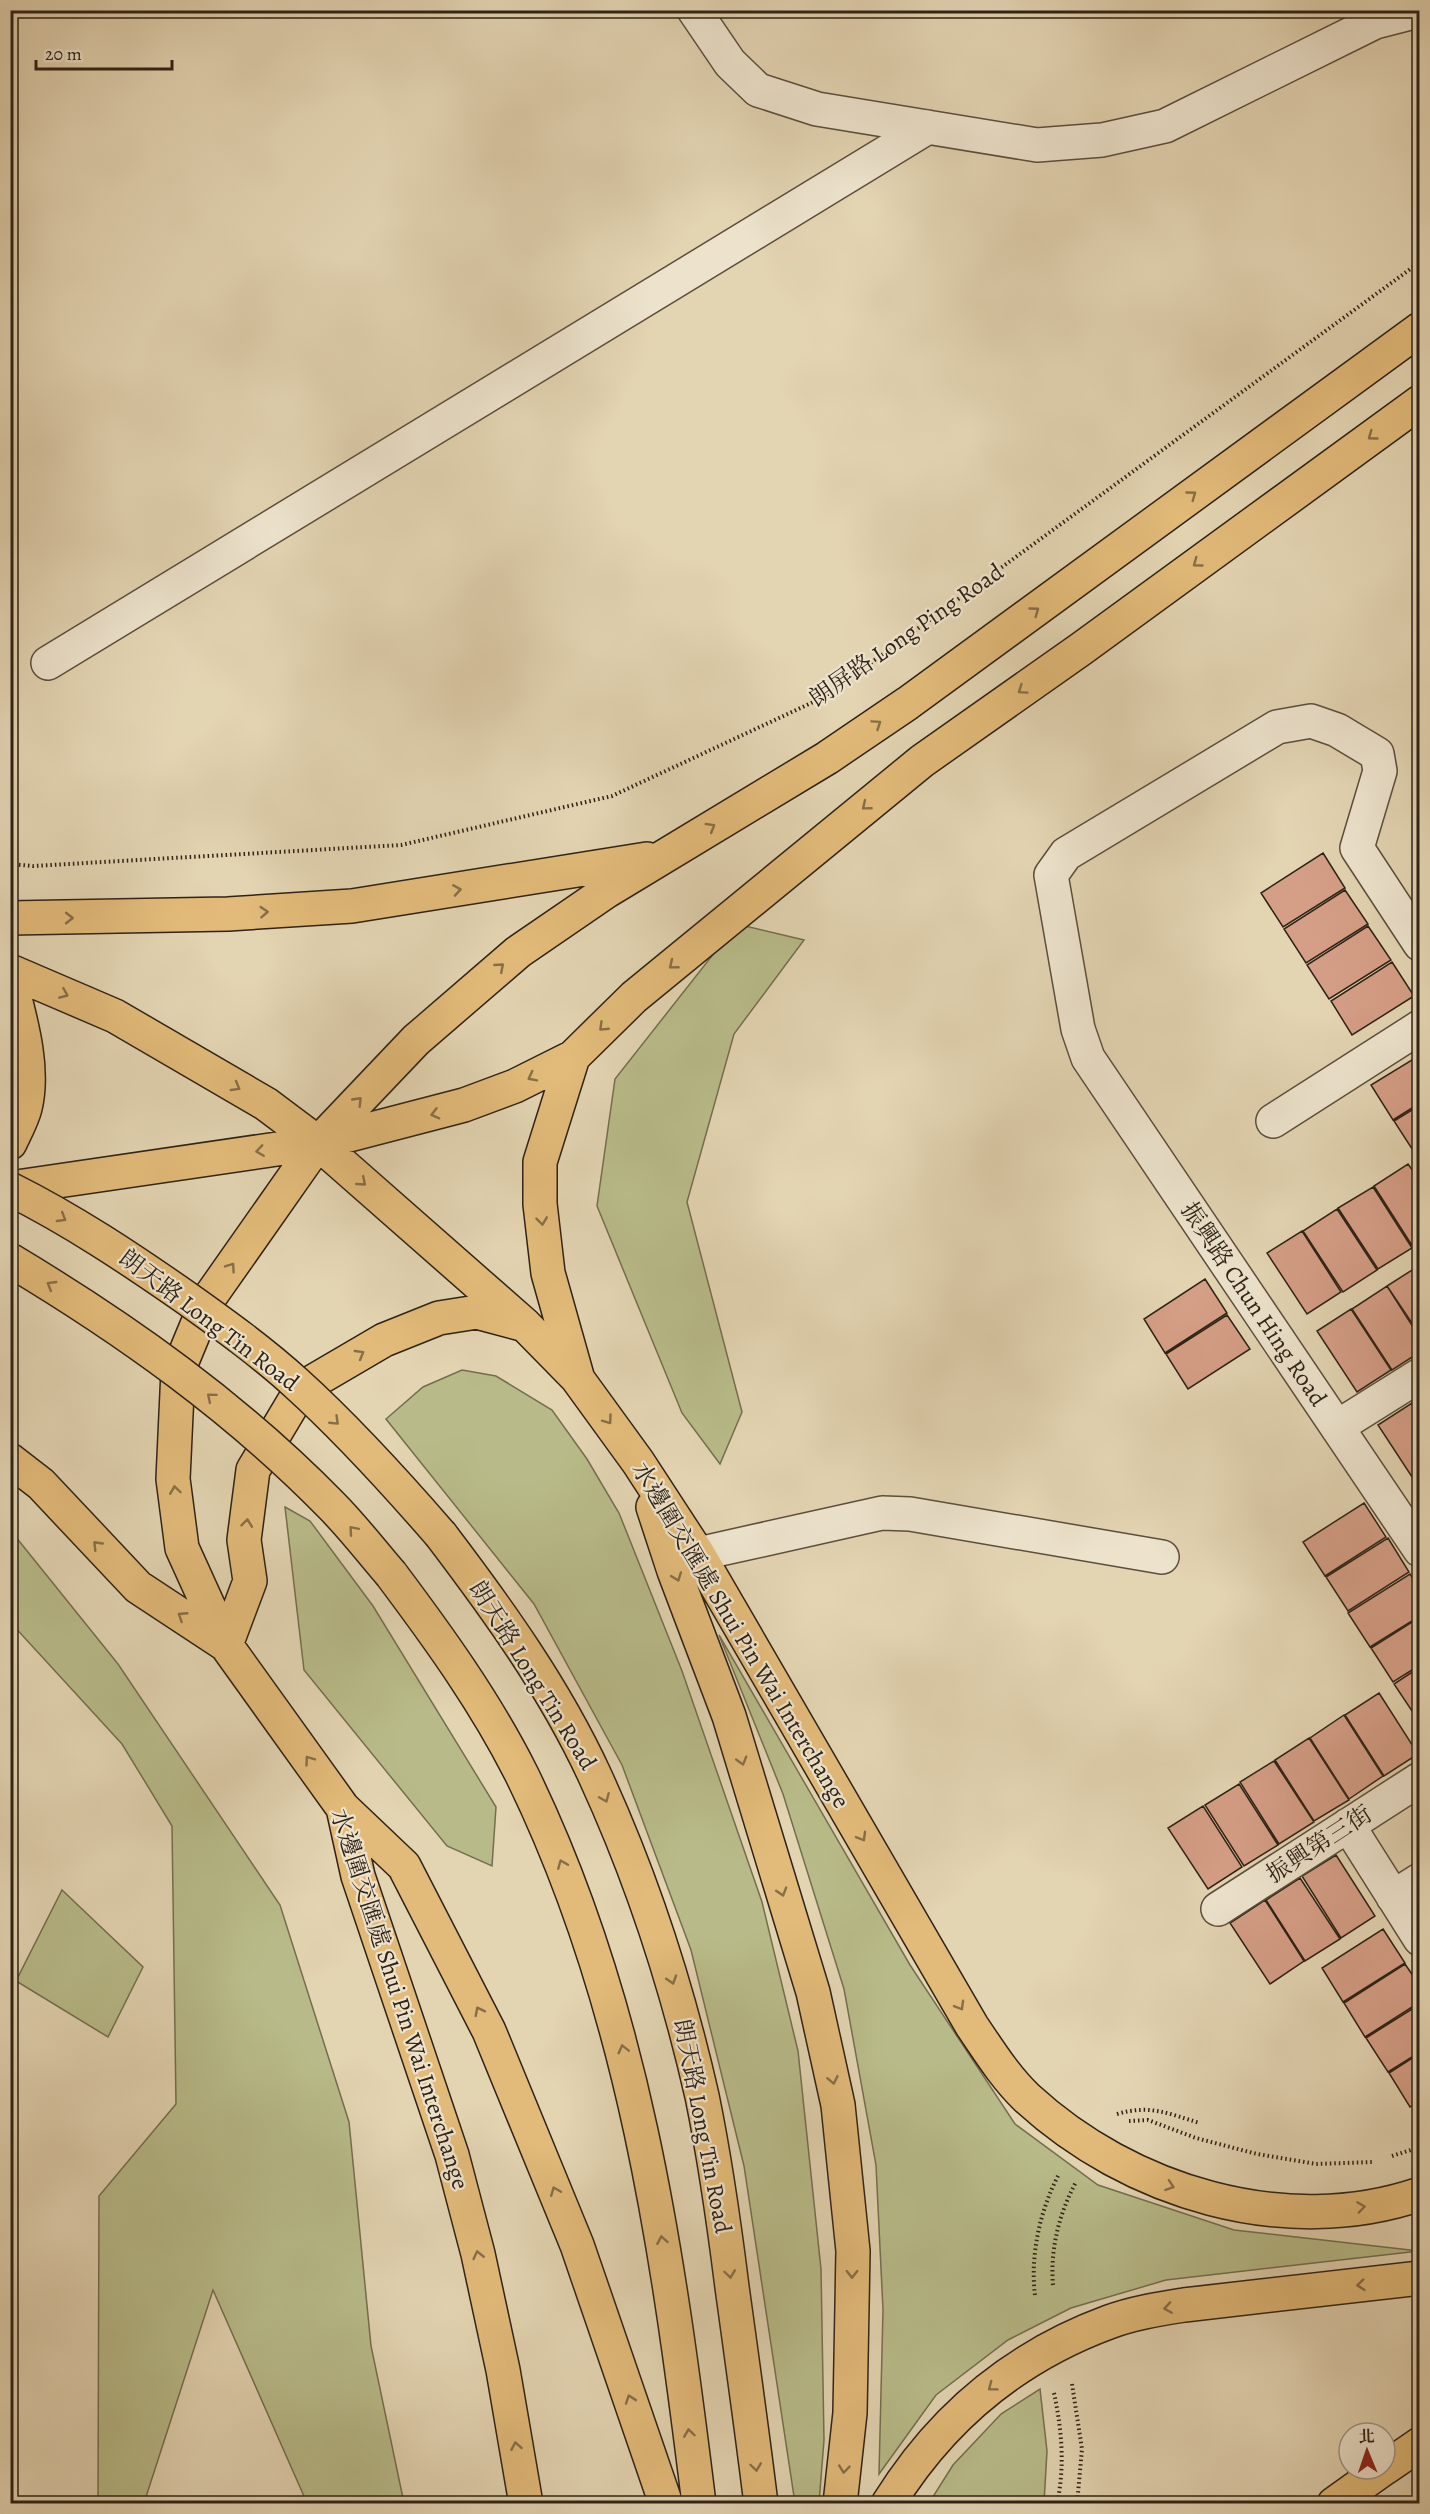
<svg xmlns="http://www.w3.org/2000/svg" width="1430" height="2514" viewBox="0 0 1430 2514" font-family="Alegreya,'Noto Serif TC',serif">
  <rect width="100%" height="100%" fill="#e3d4b2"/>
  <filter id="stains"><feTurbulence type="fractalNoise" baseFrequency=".00333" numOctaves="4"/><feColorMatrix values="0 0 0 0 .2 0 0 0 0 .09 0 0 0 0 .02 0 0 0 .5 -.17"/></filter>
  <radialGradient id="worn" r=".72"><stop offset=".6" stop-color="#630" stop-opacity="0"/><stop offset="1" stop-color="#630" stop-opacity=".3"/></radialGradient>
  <path fill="#b8bb89" stroke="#746e50" stroke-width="1.5" d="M737 924 804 940 734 1034 687 1202 742 1412 720 1464 682 1413 597 1206 615 1079Z
    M462 1370 496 1376 552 1410 587 1459 619 1513 682 1671 762 1902 798 2051 821 2269 824 2440 819 2503H795L744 2166 691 1950 622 1765 534 1604 386 1419 423 1387Z
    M285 1507 310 1521 373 1606 496 1807 492 1866 447 1846 304 1670Z
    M11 1531 118 1664 280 1905 349 2122 371 2346 404 2503H307L213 2290 144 2503H98L99 2196 176 2104 172 1826 122 1744 11 1623Z
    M719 1635 910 1965 1015 2124 1098 2185 1234 2230 1419 2251 1166 2280 1071 2308 1008 2340 936 2395 879 2474 883 2310 876 2165 844 1989 783 1794Z
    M62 1890 143 1967 108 2037 16 1981Z
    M1040 2389 1047 2451 1044 2503H929L953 2465 1001 2414Z"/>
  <path fill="#d59e86" stroke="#2f2216" stroke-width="1.5" d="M1323 853 1345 888 1283 927 1261 893Z
    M1345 890 1368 924 1306 963 1284 929Z
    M1368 926 1391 960 1329 999 1307 965Z
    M1392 962 1414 996 1352 1035 1331 1001Z
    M1420 1055V1103L1393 1120 1371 1085Z
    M1420 1105V1153L1416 1155 1394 1121Z
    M1408 1164 1420 1181V1243L1413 1247 1374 1186Z
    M1373 1187 1412 1248 1378 1269 1338 1208Z
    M1337 1209 1377 1270 1343 1292 1303 1231Z
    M1302 1231 1341 1292 1307 1314 1267 1253Z
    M1420 1265V1335L1387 1286Z
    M1205 1279 1227 1313 1165 1353 1144 1319Z
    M1387 1286 1420 1338V1352L1392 1370 1352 1309Z
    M1351 1309 1391 1370 1357 1392 1317 1331Z
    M1227 1315 1250 1349 1188 1389 1166 1354Z
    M1412 1403 1420 1414 1418 1486 1378 1425Z
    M1364 1503 1386 1537 1325 1576 1303 1542Z
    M1388 1538 1409 1572 1348 1611 1326 1577Z
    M1410 1574 1420 1589V1616L1370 1647 1348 1613Z
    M1420 1617V1665L1393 1682 1371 1648Z
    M1420 1667V1715L1416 1717 1394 1684Z
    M1379 1693 1418 1754 1384 1776 1345 1715Z
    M1344 1715 1383 1776 1349 1799 1310 1738Z
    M1309 1738 1349 1800 1314 1821 1275 1760Z
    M1274 1761 1314 1822 1279 1844 1240 1782Z
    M1239 1784 1278 1845 1244 1866 1205 1805Z
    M1203 1806 1242 1867 1208 1889 1168 1828Z
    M1336 1855 1375 1916 1341 1938 1302 1876Z
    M1300 1878 1340 1939 1305 1961 1266 1900Z
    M1265 1900 1304 1961 1270 1984 1230 1923Z
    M1383 1929 1405 1963 1343 2002 1322 1968Z
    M1405 1964 1420 1986V2002L1365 2037 1344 2003Z
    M1420 2004V2052L1388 2072 1366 2038Z
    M1420 2053V2101L1410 2107 1389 2073Z"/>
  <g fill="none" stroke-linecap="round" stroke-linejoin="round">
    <defs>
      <path id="minor" d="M694 10 730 63 758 90 817 109 1037 145 1102 140 1165 126 1375 22 1410 13H1420
        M48 663 928 127
        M1420 944 1357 848 1380 771 1377 754 1337 730 1311 721 1277 727 1066 854 1051 875 1078 1029 1088 1058 1420 1550
        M1273 1121 1420 1027
        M1337 1427 1420 1375
        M698 1554 882 1513 910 1514 1162 1557
        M1348 1825 1420 1939
        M1393 1897 1420 1880
        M1218 1909 1420 1779"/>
      <path id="major" d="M10 918 228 914 352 906 647 859
        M10 971 115 1016 266 1104 318 1143 525 1325 577 1378 638 1462 698 1554 972 2026C989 2051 1005 2077 1027 2098 1129 2192 1285 2240 1420 2194
        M10 979C20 1018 35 1068 25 1108 22 1120 15 1132 10 1143
        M573 1057 540 1162V1204L548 1273 577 1376
        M10 1188 318 1143 464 1105 515 1086 573 1057 634 997 922 761 1081 649 1420 402
        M10 1460 41 1484 138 1587 226 1645
        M653 1507 674 1571 729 1716 813 1992 838 2105 853 2251 850 2413 840 2504
        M441 1535C498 1610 555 1689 595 1776 642 1878 677 1986 702 2096 715 2159 724 2223 732 2287 742 2359 752 2431 761 2504
        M391 1574C439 1638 486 1703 522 1775 634 2004 668 2252 699 2504
        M226 1645 250 1581 244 1540 253 1470 302 1388 384 1340 439 1318 477 1312 518 1323
        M343 1808 404 1866 489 2031 577 2245 666 2504
        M1385 2468 1420 2444
        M526 2504 503 2370 478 2254 452 2155 358 1876 343 1808 226 1645 182 1548 173 1479 178 1371 207 1301 318 1143 416 1040 518 952 607 891 827 758 908 703 1420 329
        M888 2504C941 2418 1014 2357 1109 2322 1133 2313 1159 2309 1184 2305L1420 2278
        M1334 2504 1383 2469"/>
    </defs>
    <use href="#minor" stroke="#5c4e3d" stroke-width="36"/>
    <use href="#major" stroke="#2f2216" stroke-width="36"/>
    <path stroke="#2f2216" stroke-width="4" stroke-dasharray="1.5 3" stroke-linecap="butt" d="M10 864 33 866 401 845 612 796 824 697 1420 262
      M1117 2114C1150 2104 1169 2114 1200 2123
      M1129 2121 1148 2120 1196 2138 1257 2154 1316 2164 1373 2162
      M1392 2156 1420 2147
      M1053 2285C1050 2249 1059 2214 1076 2182
      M1035 2295C1030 2255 1040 2210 1059 2174
      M1072 2384 1082 2449 1077 2504
      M1054 2393C1062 2431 1065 2466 1057 2504"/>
    <use href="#minor" stroke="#ede3cd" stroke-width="33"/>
    <use href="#major" stroke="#e2ba79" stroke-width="33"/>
    <defs>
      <path id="major-bridge" d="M10 1189C72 1220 129 1258 185 1297 223 1324 262 1352 296 1383 348 1430 395 1482 441 1535
        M10 1260C127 1330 236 1408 331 1505 353 1527 371 1551 391 1574"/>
    </defs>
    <use href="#major-bridge" stroke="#2f2216" stroke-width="36" stroke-linecap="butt"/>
    <use href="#major-bridge" stroke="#e2ba79" stroke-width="33"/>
  </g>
  <defs><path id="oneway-chevron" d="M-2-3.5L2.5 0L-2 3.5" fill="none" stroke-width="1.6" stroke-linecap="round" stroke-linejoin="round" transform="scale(1.5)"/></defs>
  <g stroke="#886e48">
    <use href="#oneway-chevron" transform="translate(1372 436) rotate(144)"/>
    <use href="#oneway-chevron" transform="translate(1192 495) rotate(-36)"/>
    <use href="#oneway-chevron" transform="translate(1197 563) rotate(144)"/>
    <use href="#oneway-chevron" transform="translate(1035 611) rotate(-36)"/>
    <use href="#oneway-chevron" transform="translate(1022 690) rotate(145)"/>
    <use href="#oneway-chevron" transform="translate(877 724) rotate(-34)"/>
    <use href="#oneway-chevron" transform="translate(866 806) rotate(141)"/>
    <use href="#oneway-chevron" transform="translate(711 827) rotate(-31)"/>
    <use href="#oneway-chevron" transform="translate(457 890) rotate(-9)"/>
    <use href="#oneway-chevron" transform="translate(264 912) rotate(-4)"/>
    <use href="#oneway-chevron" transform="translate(69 918)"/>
    <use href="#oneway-chevron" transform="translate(673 965) rotate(141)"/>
    <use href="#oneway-chevron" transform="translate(500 967) rotate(-41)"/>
    <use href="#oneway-chevron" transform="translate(64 994) rotate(23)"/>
    <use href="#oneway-chevron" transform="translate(603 1027) rotate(136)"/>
    <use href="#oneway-chevron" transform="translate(532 1077) rotate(153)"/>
    <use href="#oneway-chevron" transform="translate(236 1087) rotate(30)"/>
    <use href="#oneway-chevron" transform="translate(358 1101) rotate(-46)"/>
    <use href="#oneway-chevron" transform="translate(435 1114) rotate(165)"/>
    <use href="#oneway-chevron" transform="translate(260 1151) rotate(172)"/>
    <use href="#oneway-chevron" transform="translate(362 1182) rotate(41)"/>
    <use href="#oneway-chevron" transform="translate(62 1218) rotate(31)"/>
    <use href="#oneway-chevron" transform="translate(542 1221) rotate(83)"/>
    <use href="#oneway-chevron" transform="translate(231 1267) rotate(-55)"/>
    <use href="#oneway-chevron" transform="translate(51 1285) rotate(-149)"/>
    <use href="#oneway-chevron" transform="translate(360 1354) rotate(-30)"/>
    <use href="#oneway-chevron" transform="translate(211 1397) rotate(-140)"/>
    <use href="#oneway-chevron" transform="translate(608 1420) rotate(54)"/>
    <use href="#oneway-chevron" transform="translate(335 1421) rotate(44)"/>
    <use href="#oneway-chevron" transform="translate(175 1490) rotate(-98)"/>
    <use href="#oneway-chevron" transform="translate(247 1523) rotate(-83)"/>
    <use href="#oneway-chevron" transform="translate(353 1530) rotate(-131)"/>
    <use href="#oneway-chevron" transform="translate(97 1545) rotate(-134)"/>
    <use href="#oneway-chevron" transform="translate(677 1577) rotate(70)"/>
    <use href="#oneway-chevron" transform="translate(182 1616) rotate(-147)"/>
    <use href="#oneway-chevron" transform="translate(309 1760) rotate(-126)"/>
    <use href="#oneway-chevron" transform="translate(742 1761) rotate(74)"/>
    <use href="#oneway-chevron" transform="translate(605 1798) rotate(67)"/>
    <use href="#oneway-chevron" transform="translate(862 1837) rotate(60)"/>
    <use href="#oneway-chevron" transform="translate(562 1864) rotate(-112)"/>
    <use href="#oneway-chevron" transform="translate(782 1892) rotate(73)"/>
    <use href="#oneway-chevron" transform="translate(672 1980) rotate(72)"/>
    <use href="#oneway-chevron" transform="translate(960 2006) rotate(60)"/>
    <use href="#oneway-chevron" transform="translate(479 2011) rotate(-117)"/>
    <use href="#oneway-chevron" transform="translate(623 2049) rotate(-104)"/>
    <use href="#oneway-chevron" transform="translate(833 2080) rotate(78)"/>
    <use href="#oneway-chevron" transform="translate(1170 2186) rotate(19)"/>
    <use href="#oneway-chevron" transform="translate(555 2191) rotate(-112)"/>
    <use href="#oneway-chevron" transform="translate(1361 2207) rotate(-8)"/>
    <use href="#oneway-chevron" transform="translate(662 2240) rotate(-100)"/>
    <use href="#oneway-chevron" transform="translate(478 2255) rotate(-103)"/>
    <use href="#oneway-chevron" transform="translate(730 2274) rotate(82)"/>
    <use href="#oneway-chevron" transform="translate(852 2274) rotate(91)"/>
    <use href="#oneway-chevron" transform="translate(1361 2285) rotate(174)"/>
    <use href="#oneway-chevron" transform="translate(1168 2308) rotate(171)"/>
    <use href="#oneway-chevron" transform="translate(992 2387) rotate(143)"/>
    <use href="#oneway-chevron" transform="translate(630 2399) rotate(-109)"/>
    <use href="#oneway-chevron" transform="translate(689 2433) rotate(-98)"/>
    <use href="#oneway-chevron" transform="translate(516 2446) rotate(-100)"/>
    <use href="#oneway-chevron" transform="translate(756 2467) rotate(82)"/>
    <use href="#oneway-chevron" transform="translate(844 2469) rotate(96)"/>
  </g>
  <g text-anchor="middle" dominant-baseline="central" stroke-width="4.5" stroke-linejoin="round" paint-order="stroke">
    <g font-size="24" fill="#2f2216" stroke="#ede3cd">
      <text transform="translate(906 635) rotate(-35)">朗屏路 Long Ping Road</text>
      <text transform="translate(1254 1304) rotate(56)">振興路 Chun Hing Road</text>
      <text transform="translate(209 1320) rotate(37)">朗天路 Long Tin Road</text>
      <text transform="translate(741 1635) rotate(59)">水邊圍交匯處 Shui Pin Wai Interchange</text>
      <text transform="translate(533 1675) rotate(58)">朗天路 Long Tin Road</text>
      <text transform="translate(1319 1844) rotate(-33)">振興第三街</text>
      <text transform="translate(400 1999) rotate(72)">水邊圍交匯處 Shui Pin Wai Interchange</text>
      <text transform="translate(703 2126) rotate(79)">朗天路 Long Tin Road</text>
    </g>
  </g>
  <rect width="1430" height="2514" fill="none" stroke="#e3d4b2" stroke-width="36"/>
  <rect x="12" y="12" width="1406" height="2490" fill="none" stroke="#2f2216" stroke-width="3"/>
  <rect x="18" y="18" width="1394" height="2478" fill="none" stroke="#2f2216" stroke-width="1.5"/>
  <g transform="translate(1367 2451) rotate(358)"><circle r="28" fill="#ede3cd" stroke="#a19684" stroke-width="1.5"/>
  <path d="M0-4.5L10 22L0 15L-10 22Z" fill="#8f2418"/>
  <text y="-9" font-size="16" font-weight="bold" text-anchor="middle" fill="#2f2216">北</text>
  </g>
  <path d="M36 60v9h136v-9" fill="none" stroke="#2f2216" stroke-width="3"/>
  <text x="45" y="60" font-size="18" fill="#2f2216" stroke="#ede3cd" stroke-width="4.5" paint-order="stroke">20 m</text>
  <rect width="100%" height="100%" filter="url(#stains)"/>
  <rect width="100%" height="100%" fill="url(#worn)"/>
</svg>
